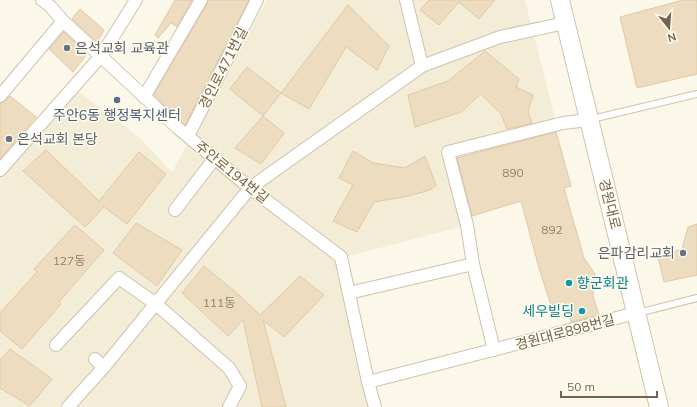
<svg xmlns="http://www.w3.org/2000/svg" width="697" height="407" viewBox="0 0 697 407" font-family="Mulish,'Noto Sans KR',sans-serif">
  <rect width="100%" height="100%" fill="#fbf8e9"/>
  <path fill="#f3ecd7" d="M267 0H525L556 122 508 134 440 148 463 226 337 259 373 407H0V178L76 90 138 136 172 172Z"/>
  <path fill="#eddcc0" stroke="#e1c8a3" d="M175 0H192L177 27 171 23 158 38 155 35Z
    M208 0H249L185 125 170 111 171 110 167 108 155 96 154 94 207 4Z
    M429 0H495L479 19 459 2 439 25 420 10Z
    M683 0H697V74L637 88 620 17Z
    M348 5 389 46 377 70 346 47 309 109 281 93Z
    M80 9 104 30 97 42 72 19Z
    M64 32 87 54 73 72 49 49Z
    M485 51 519 79 516 87 533 95 528 112 532 123 507 129 501 114 481 94 461 112 415 127 408 95 448 81Z
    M247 67 281 93 263 116 230 89Z
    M10 96 36 117 0 159V103L5 101Z
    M263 116 284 133 261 164 235 148Z
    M556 132 571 186 564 188 584 258 595 274 593 296 599 315 571 322 564 301 551 305 539 268 521 201 472 216 457 158Z
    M46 150 99 201 139 152 166 174 127 224 104 207 85 227 23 171Z
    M353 151 373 163 405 168 425 156 436 185 430 190 408 196 374 202 357 232 333 221 353 185 339 178Z
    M136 223 182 250 157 286 113 253Z
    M697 224V275L664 282 658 257 682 249 688 227Z
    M75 225 104 250 59 302 61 304 22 349 0 331V313L37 272 34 269Z
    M204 266 239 295 260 315 300 276 324 295 284 337 263 320 286 407H262L243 320 228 336 182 293Z
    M10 349 52 379 30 406 0 388V360Z"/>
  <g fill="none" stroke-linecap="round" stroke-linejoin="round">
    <defs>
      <path id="lane" d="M592 119 697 94
        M638 313 697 298"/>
      <path id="street" d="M42 0 50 6 63 21 179 129 250 188 341 257 368 382 375 407
        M406 0 422 66
        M0 96 63 21
        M144 97 201 0
        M188 136 257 0
        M0 170 101 56 136 0
        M175 210 215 158
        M349 293 473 264
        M56 345 119 278 156 304 229 368 240 386 229 407
        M494 350 473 264 467 225 448 152 563 123 589 120
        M95 359 104 367
        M368 382 636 313
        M68 407 104 367 250 188 422 66 500 37 565 23"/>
      <path id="secondary" d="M560 0 659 407"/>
    </defs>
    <use href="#lane" stroke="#cdc3af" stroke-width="8"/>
    <use href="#street" stroke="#cdc3af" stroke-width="14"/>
    <use href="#secondary" stroke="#cfc4ad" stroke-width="20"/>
    <use href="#lane" stroke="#fff" stroke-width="6"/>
    <use href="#street" stroke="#fff" stroke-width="12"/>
    <use href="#secondary" stroke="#fff" stroke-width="18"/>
  </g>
  <g fill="#6b7280" stroke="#fefbef" stroke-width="1.5">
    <circle cx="67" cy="48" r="4"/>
    <circle cx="9" cy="139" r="4"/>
    <circle cx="683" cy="253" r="4"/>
  </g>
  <circle fill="#5c6f8a" stroke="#fefbef" stroke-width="1.5" cx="117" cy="100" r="4"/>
  <g fill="#0f9aa8" stroke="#fefbef" stroke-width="1.5">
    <circle cx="569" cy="283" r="4"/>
    <circle cx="582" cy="311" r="4"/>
  </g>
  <g text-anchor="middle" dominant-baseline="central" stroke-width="3" stroke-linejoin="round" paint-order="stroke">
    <g font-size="12" fill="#92826a">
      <text x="513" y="172">890</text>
      <text x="552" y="229">892</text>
      <text x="69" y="260">127동</text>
      <text x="219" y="302">111동</text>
    </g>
    <g font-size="14" fill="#5b616d" stroke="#fefbef" text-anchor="start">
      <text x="75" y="48">은석교회 교육관</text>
      <text x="17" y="139">은석교회 본당</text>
      <text x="675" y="253" text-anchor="end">은파감리교회</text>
    </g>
    <g font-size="14" fill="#74644e" stroke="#fefbef">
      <text transform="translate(223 68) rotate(-63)">경인로471번길</text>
      <text transform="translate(232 172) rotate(39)">주안로194번길</text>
      <text transform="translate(610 204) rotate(76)">경원대로</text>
      <text transform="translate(565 332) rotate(-15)">경원대로898번길</text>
    </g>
    <g font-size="14" fill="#4e5e75" stroke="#fefbef">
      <text x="117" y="115">주안6동 행정복지센터</text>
    </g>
    <g font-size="14" fill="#0d838f" stroke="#fefbef" text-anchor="start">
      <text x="577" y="283">향군회관</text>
      <text x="574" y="311" text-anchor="end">세우빌딩</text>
    </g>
  </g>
  <g transform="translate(669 28) rotate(163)" stroke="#fefbef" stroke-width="3" paint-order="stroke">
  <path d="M0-3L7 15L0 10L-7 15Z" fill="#74644e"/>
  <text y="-6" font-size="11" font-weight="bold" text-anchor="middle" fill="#74644e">N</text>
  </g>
  <path d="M561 391v6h96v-6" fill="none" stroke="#74644e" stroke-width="2"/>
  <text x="567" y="391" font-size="12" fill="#74644e" stroke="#fefbef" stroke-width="3" paint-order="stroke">50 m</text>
</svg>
